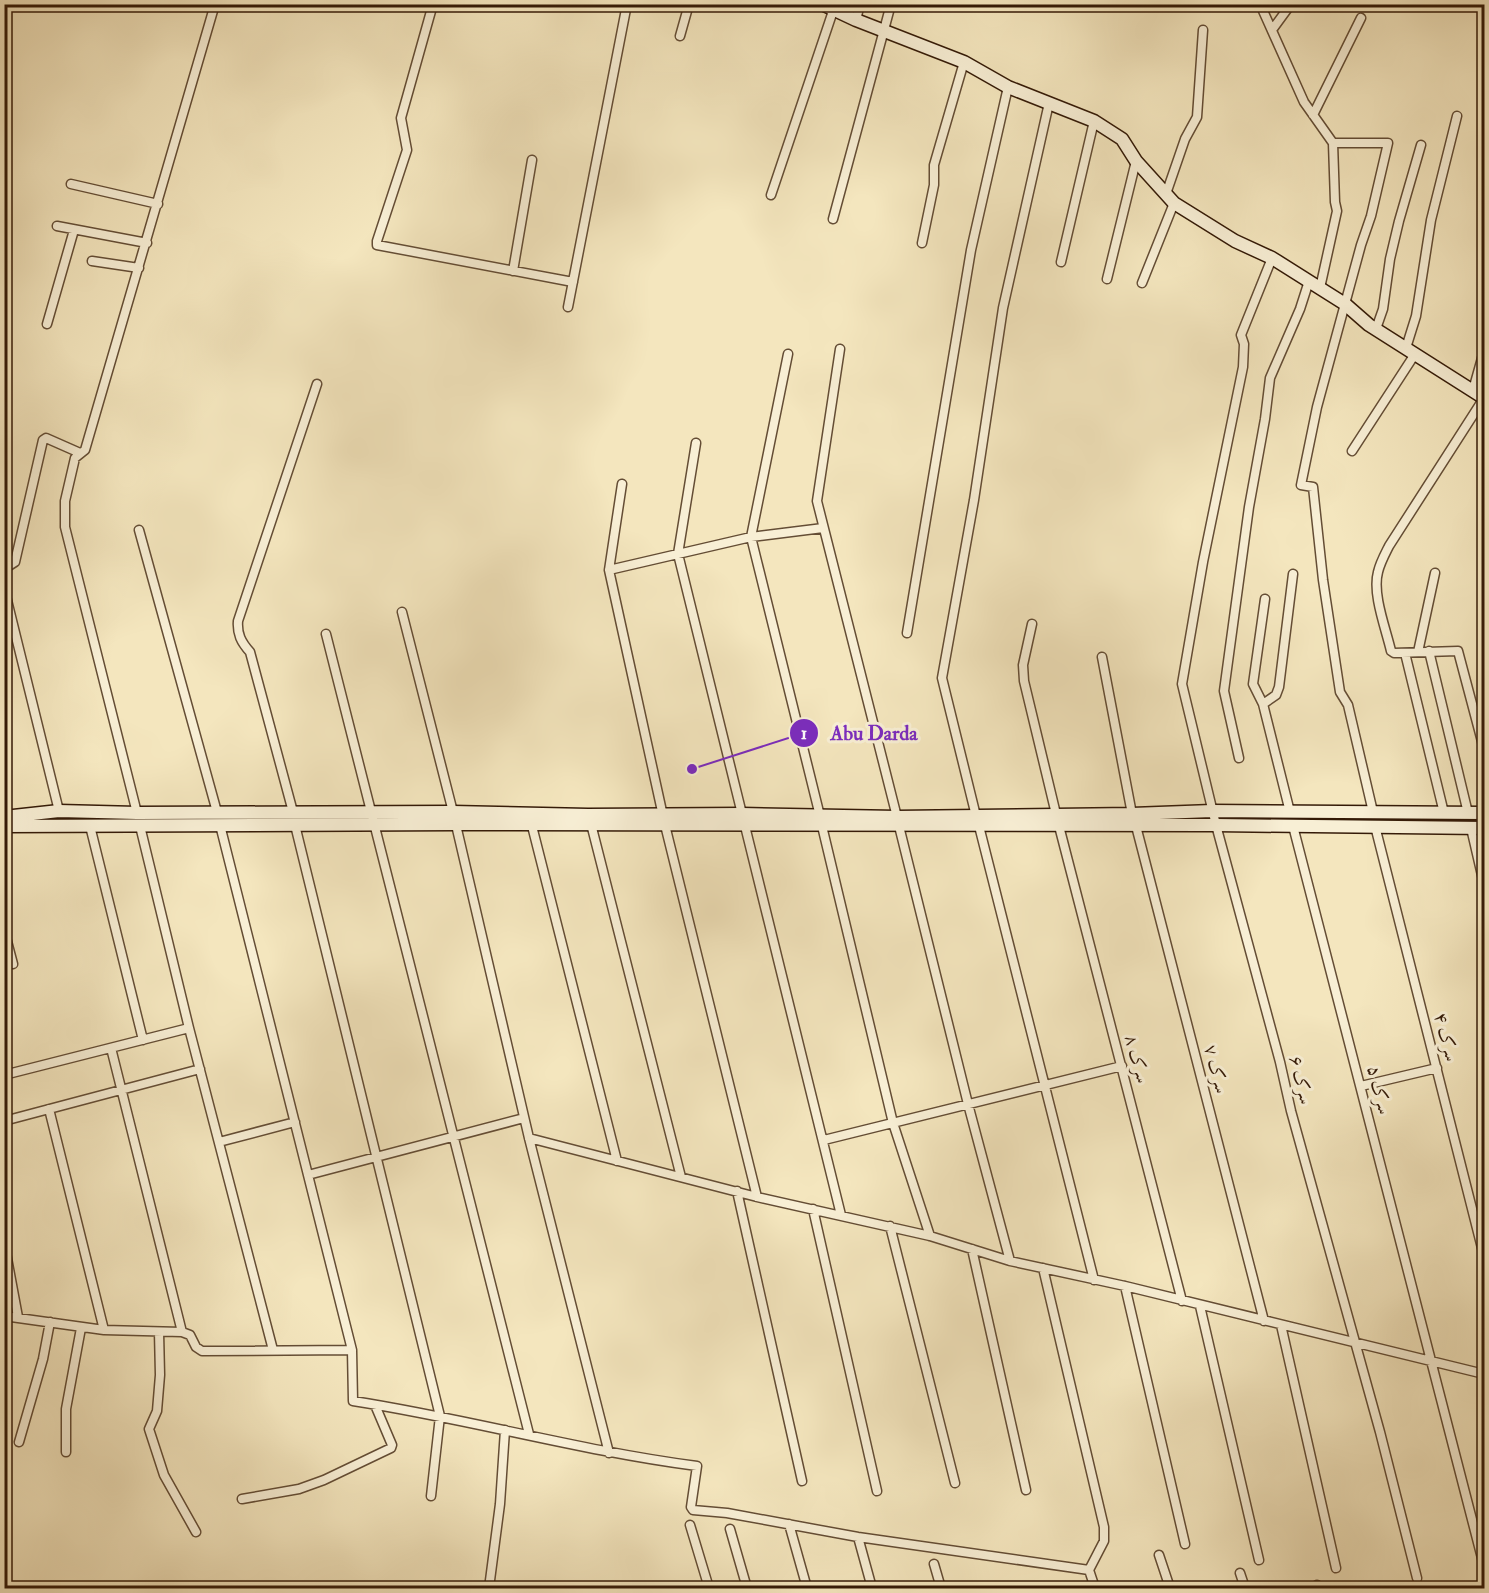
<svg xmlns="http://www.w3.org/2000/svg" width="1489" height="1593" viewBox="0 0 1489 1593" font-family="'IM FELL Double Pica',Amiri,serif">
  <rect width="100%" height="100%" fill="#f4e6be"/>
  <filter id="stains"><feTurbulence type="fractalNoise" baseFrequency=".00333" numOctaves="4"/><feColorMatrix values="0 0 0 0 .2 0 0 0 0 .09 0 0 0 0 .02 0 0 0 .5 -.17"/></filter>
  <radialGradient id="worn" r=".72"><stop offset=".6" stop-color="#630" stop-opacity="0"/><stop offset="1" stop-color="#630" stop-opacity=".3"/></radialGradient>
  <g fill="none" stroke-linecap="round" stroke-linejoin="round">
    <defs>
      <path id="street" d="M433 4 401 118 407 150 377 241V245L573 282
        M1260 4 1304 102 1333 143 1335 202 1337 211 1320 288
        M856 20 860 4
        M1272 30 1291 4
        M680 36 689 4
        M1313 115 1361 18
        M1333 143H1388L1371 216 1361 245 1317 407 1301 485 1313 487 1323 580 1340 692 1348 705 1373 812
        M71 184 158 204
        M1166 194 1185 139 1197 117 1203 30
        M771 195 833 11
        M833 219 891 4
        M57 226 147 243
        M922 243 934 185V165L964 62
        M1272 258 1241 335 1244 344 1243 367 1203 562 1182 684 1216 825 1280 1062 1291 1111 1380 1432 1417 1578
        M92 261 139 268
        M1061 262 1094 121
        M513 271 532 160
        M1107 279 1136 161
        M1142 283 1174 203
        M4 305 5 303
        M568 307 627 4
        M47 324 74 230
        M1376 329 1383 309 1390 259 1399 221 1421 145
        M1406 348 1416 316 1431 220 1457 116
        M840 349 817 501 897 817
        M788 354 751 537 820 816
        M1473 390 1484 351
        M1484 398 1389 546C1385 554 1380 563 1378 572 1372 594 1386 629 1391 651L1394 653 1458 651 1484 749
        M696 443 678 554 742 814
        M1352 451 1415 354
        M622 484 609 570 665 825 757 1197
        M139 530 217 812
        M4 569 15 562 43 440 46 438 80 453
        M609 570 751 537 823 528
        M4 588 59 811
        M1265 599 1253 684 1263 704 1290 812
        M402 612 453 812 529 1138 609 1453
        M1032 624 1023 665 1024 681 1056 814
        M907 633 971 250 1008 87
        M326 634 529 1434
        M1429 651 1468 813
        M1418 652 1435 573
        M1405 653 1444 813
        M1102 657 1132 814
        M1263 704 1276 695 1279 687 1293 574
        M1239 758 1224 691 1249 507 1265 419 1270 378 1300 309 1309 281
        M293 812 250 652C241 642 237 634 238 621L317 384
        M137 813 65 527V501L75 458 85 450 215 4
        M976 816 942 678 974 500 1003 308 1049 103
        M590 820 681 1177
        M531 822 617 1161
        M220 825 352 1350
        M295 825 440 1416 431 1496
        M90 826 143 1040
        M140 826 189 1028 273 1350
        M745 826 841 1215
        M822 826 893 1123 930 1236
        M899 826 968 1104 1010 1261
        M979 826 1094 1280
        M1059 826 1182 1301
        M1136 826 1264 1321
        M1293 826 1484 1566
        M1375 826 1484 1256
        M1471 828 1484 884
        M4 930 13 964
        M111 1048 182 1332
        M4 1075 189 1028
        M1361 1086 1437 1068
        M49 1109 104 1330
        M4 1121 200 1069
        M529 1138 757 1197 930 1236 1010 1261 1125 1286 1484 1374
        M824 1140 1122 1066
        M219 1142 295 1122
        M308 1175 524 1118
        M737 1191 802 1481
        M813 1209 877 1491
        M890 1226 955 1483
        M4 1242 18 1317
        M972 1249 1026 1490
        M1043 1268 1104 1527V1541L1089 1570 1095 1588
        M1125 1286 1185 1544
        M1200 1306 1259 1560
        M4 1316 104 1330 182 1332 190 1335 196 1347 202 1351 352 1350 353 1401C469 1419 581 1451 697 1466L691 1507 693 1510 727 1513 858 1537 1089 1570
        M1281 1325 1336 1568
        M159 1332 160 1375 157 1411 149 1429 164 1475 196 1532
        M19 1442 43 1359 50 1322
        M66 1452V1409L81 1328
        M242 1499 299 1489 324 1480 391 1448 392 1445 375 1405
        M789 1524 807 1588
        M690 1525 709 1588
        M730 1529 747 1588
        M858 1537 872 1588
        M1159 1555 1170 1588
        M934 1564 941 1588
        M1240 1573 1245 1588
        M1317 1585 1318 1588
        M489 1588 500 1504 505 1430"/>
      <path id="secondary" d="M822 4 856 20 964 62 1008 87 1094 121 1122 139 1136 161 1174 203 1235 241 1272 258 1345 304 1369 325 1484 398
        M4 817 59 811 137 813 453 812 588 815 742 814 897 817 1132 814 1212 811 1484 813
        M4 826 456 824 1216 825 1484 828"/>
    </defs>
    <use href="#street" stroke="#644d35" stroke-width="11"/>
    <use href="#secondary" stroke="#341a07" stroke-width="15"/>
    <use href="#street" stroke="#f8efd5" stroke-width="8"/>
    <use href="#secondary" stroke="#f8efd5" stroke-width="12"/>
  </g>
  <g text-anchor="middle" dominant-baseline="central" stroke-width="6" stroke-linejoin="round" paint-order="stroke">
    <g font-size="18" fill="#341a07" stroke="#f8efd5">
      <text transform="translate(1446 1037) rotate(76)">سرک ۴</text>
      <text transform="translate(1137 1059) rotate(75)">سرک ۸</text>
      <text transform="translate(1216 1069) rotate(76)">سرک ۷</text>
      <text transform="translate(1301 1080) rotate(77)">سرک ۶</text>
      <text transform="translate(1379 1090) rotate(76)">سرک ۵</text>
    </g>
  </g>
  <path fill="none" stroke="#7b2cbf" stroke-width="2" d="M692 769L804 733"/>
  <g fill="#7b2cbf" stroke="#f8efd5" stroke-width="2">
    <circle cx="692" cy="769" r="6"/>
    <circle cx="804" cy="733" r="15"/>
  </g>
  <g font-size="18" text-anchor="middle" font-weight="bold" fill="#fff">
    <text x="804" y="739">1</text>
  </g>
  <g font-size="20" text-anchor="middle" font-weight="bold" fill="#7b2cbf" stroke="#f8efd5" stroke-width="6" stroke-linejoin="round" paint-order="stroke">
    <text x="874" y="740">Abu Darda</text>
  </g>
  <rect width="1489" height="1593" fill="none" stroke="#f4e6be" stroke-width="24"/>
  <rect x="6" y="6" width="1477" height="1581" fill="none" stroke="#341a07" stroke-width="3"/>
  <rect x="12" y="12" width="1465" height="1569" fill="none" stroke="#341a07" stroke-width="1.5"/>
  <rect width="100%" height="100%" filter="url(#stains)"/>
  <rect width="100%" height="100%" fill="url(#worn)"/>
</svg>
